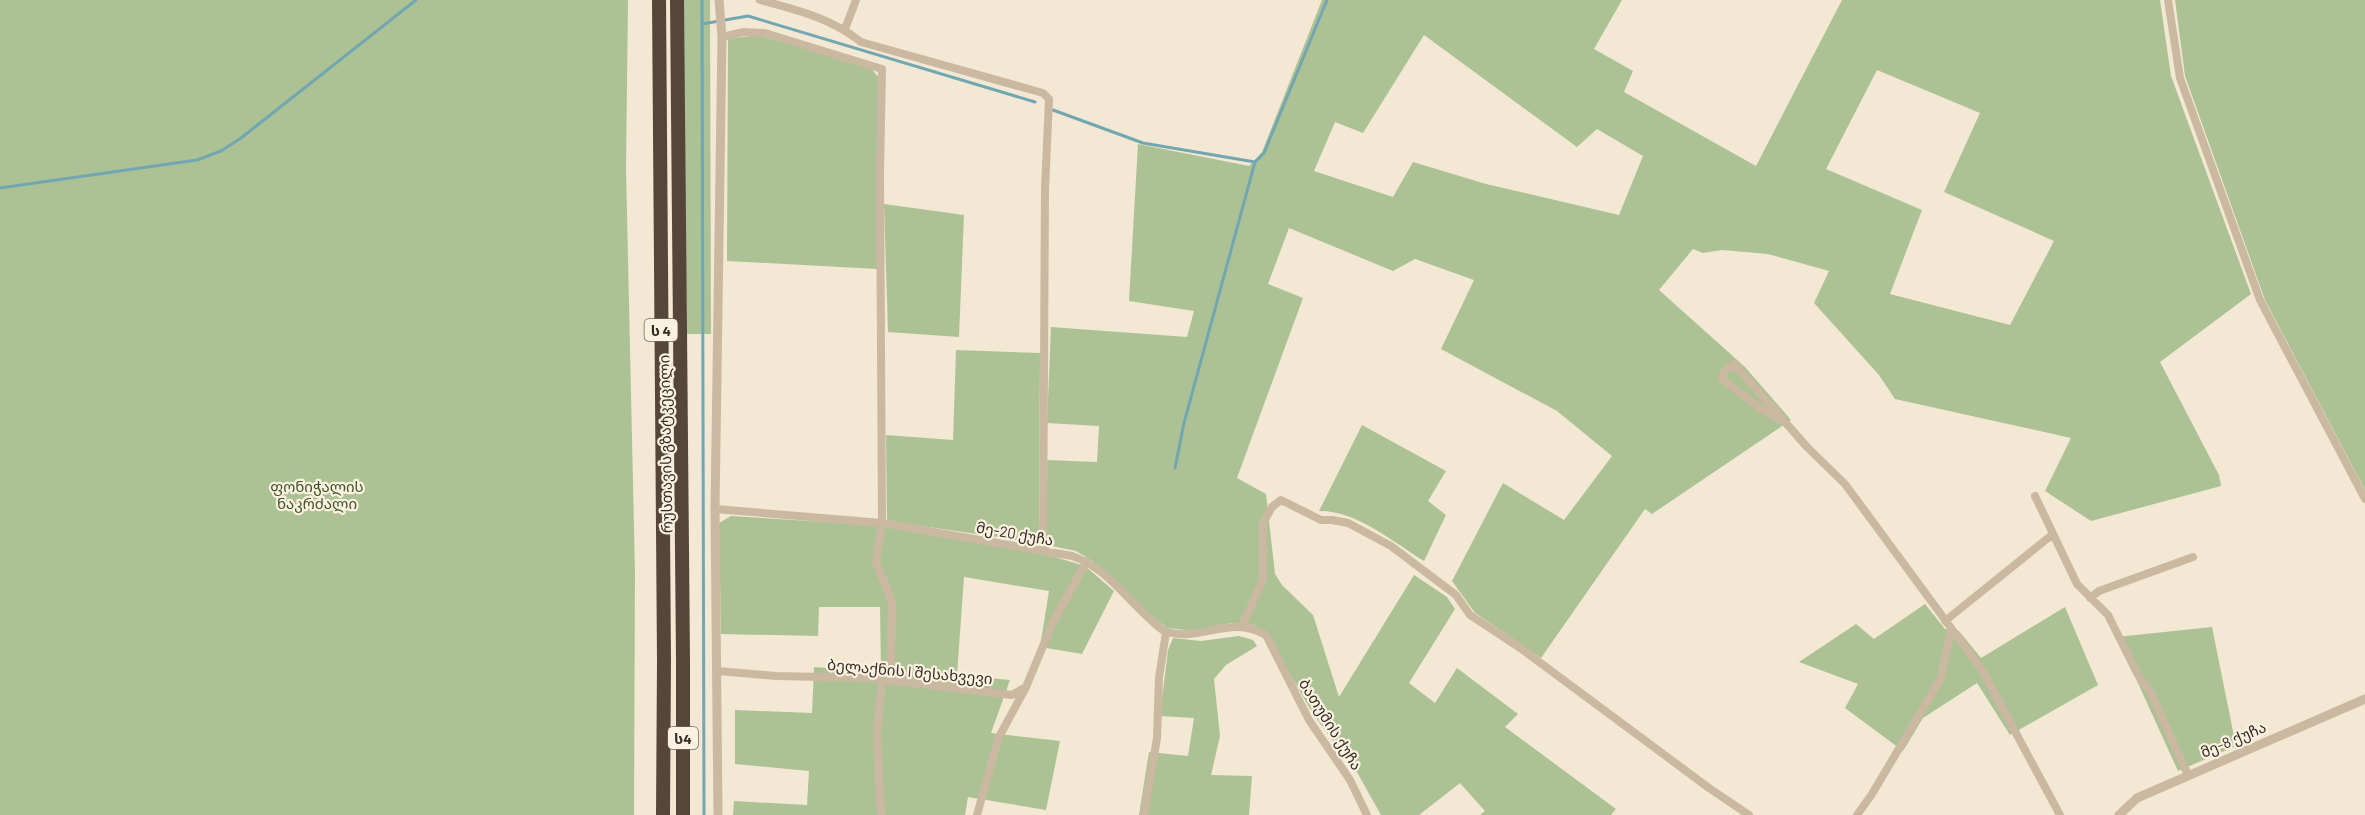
<svg xmlns="http://www.w3.org/2000/svg" width="2365" height="815" viewBox="0 0 2365 815" font-family="Barlow,'Noto Sans Georgian',sans-serif">
  <rect width="100%" height="100%" fill="#f2e8d4"/>
  <path fill="#adc294" fill-rule="evenodd" d="M0 0H628L626 169 635 573 634 815H0Z
    M682 0H710L711 334H687Z
    M1322 0H1622L1594 49 1633 71 1624 92 1756 166 1842 0H2160L2171 76 2251 294 2160 362 2219 475 2221 486 2091 521 2045 491 2071 438 1895 399 1879 375 1814 303 1829 271 1768 254 1722 250 1703 253 1693 249 1659 290 1745 367 1791 420 1652 514 1645 509 1541 658 1475 613 1452 581 1503 483 1564 520 1612 456 1557 411 1441 349 1474 280 1415 259 1393 271 1289 228 1268 284 1303 298 1237 478 1266 494 1275 574 1282 585 1313 615 1339 697 1414 575 1447 597 1455 609 1409 683 1435 703 1457 668 1518 714 1505 727 1616 809 1611 815H1480L1485 811 1460 783 1419 815H1381L1358 774 1313 714 1277 652 1271 638 1254 625 1231 623 1193 631 1167 628 1145 611 1091 560 1076 551 1047 545 1046 460 1097 462 1099 426 1047 423 1051 327 1187 337 1194 311 1129 301 1138 144 1249 166 1262 152ZM1424 35 1577 147 1597 129 1643 156 1619 215 1486 184 1413 162 1393 197 1314 171 1335 122 1363 133ZM1877 70 1980 113 1944 192 2054 241 2010 325 1890 294 1922 210 1826 169Z
    M2175 0H2365V490L2265 300 2185 76Z
    M758 35 870 67 879 78 877 269 727 261 728 39Z
    M884 204 964 215 959 337 888 332Z
    M956 350 1040 353 1039 543 887 521 886 435 953 440Z
    M1362 425 1446 471 1428 501 1446 515 1424 561C1393 542 1356 510 1319 511Z
    M731 516 888 526 1031 550 1085 566 1114 591 1082 654 1040 647 1049 591 964 577 957 675 1010 680 991 733 1060 741 1046 810 968 797 965 815H733L734 801 807 805 809 771 735 764V710L812 713 814 667 881 672 880 607H819L818 636 721 634 719 523Z
    M1925 604 1945 629 1959 631 1981 658 2065 607 2098 685 2010 735 1977 683 1923 718 1903 751 1845 708 1858 684 1799 662 1856 624 1874 639Z
    M2212 627 2236 746 2178 771 2117 637Z
    M1239 636 1253 640 1257 646 1226 665 1214 679 1220 736 1211 775 1252 776 1249 815H1139L1149 752 1188 756 1194 718 1160 716 1168 650 1173 638 1201 641Z"/>
  <g fill="none" stroke-linecap="round" stroke-linejoin="round">
    <path stroke="#72a7b1" stroke-width="3" d="M702 0 704 815
      M702 24 748 16 1035 102
      M1053 110 1143 143 1255 162 1184 423 1175 468
      M1255 162 1264 153 1327 0
      M0 188 197 160 221 151 241 138 416 0"/>
    <path stroke="#cbb8a0" stroke-width="8" d="M760 0C797 10 831 18 861 42L1043 93 1049 99 1045 189 1043 545 1048 552
      M2168 0 2180 78 2260 300 2365 499
      M845 29 856 0
      M722 37 744 32 765 33 882 69 880 175 882 523 876 562 892 602 891 661 888 681
      M1785 422 1761 409 1722 379 1724 371 1734 364 1807 447 1845 484 1982 670 2060 815
      M2035 496 2077 584 2108 615 2138 675 2151 693 2188 775
      M715 509 882 523 1072 556C1106 567 1126 599 1153 622 1157 625 1162 631 1167 632 1202 642 1230 614 1266 635L1309 720 1350 780 1367 815
      M2090 598 2099 591 2193 557
      M1945 621 2053 534
      M1242 626 1263 579V523L1272 507 1281 500 1321 520H1332L1348 523 1391 546 1456 595 1470 615 1523 650 1709 788 1749 815
      M718 671 776 676 870 678 1012 695 1026 687
      M881 815 877 734 882 680
      M977 815 998 739 1026 687 1053 622 1087 561
      M1144 815 1157 738 1159 678 1166 632
      M1857 815 1872 794 1941 678 1951 629"/>
    <path stroke="#cbb8a0" stroke-width="9" d="M718 815 715 509 722 37 719 0
      M2119 815 2137 798 2365 699"/>
    <path stroke="#56463a" stroke-width="14" d="M659 0 664 661 663 815
      M677 0 683 660V815"/>
  </g>
  <g text-anchor="middle" dominant-baseline="central" stroke-width="4.5" stroke-linejoin="round" paint-order="stroke">
    <g fill="#faf1e1" stroke="#6f665d" stroke-width="1.5">
      <rect x="644.5" y="319" width="33" height="22" rx="4.5"/>
      <rect x="668" y="727" width="30" height="22" rx="4.5"/>
    </g>
    <g font-size="14" font-weight="bold" fill="#342b24">
      <text x="661" y="330">ს 4</text>
      <text x="683" y="738">ს4</text>
    </g>
    <g font-size="15" fill="#342b24" stroke="#faf1e1">
      <text transform="translate(665 444) rotate(-91)">რუსთავის გზატკეცილი</text>
      <text transform="translate(1015 533) rotate(10)">მე-20 ქუჩა</text>
      <text transform="translate(910 671) rotate(5)">ბელაქნის I შესახვევი</text>
      <text transform="translate(1331 724) rotate(58)">ბათუმის ქუჩა</text>
      <text transform="translate(2233 739) rotate(-23)">მე-8 ქუჩა</text>
    </g>
    <g font-size="15" fill="#3e5426" stroke="#faf1e1">
      <text x="317" y="486">ფონიჭალის<tspan x="317" dy="17">ნაკრძალი</tspan></text>
    </g>
  </g>
</svg>
